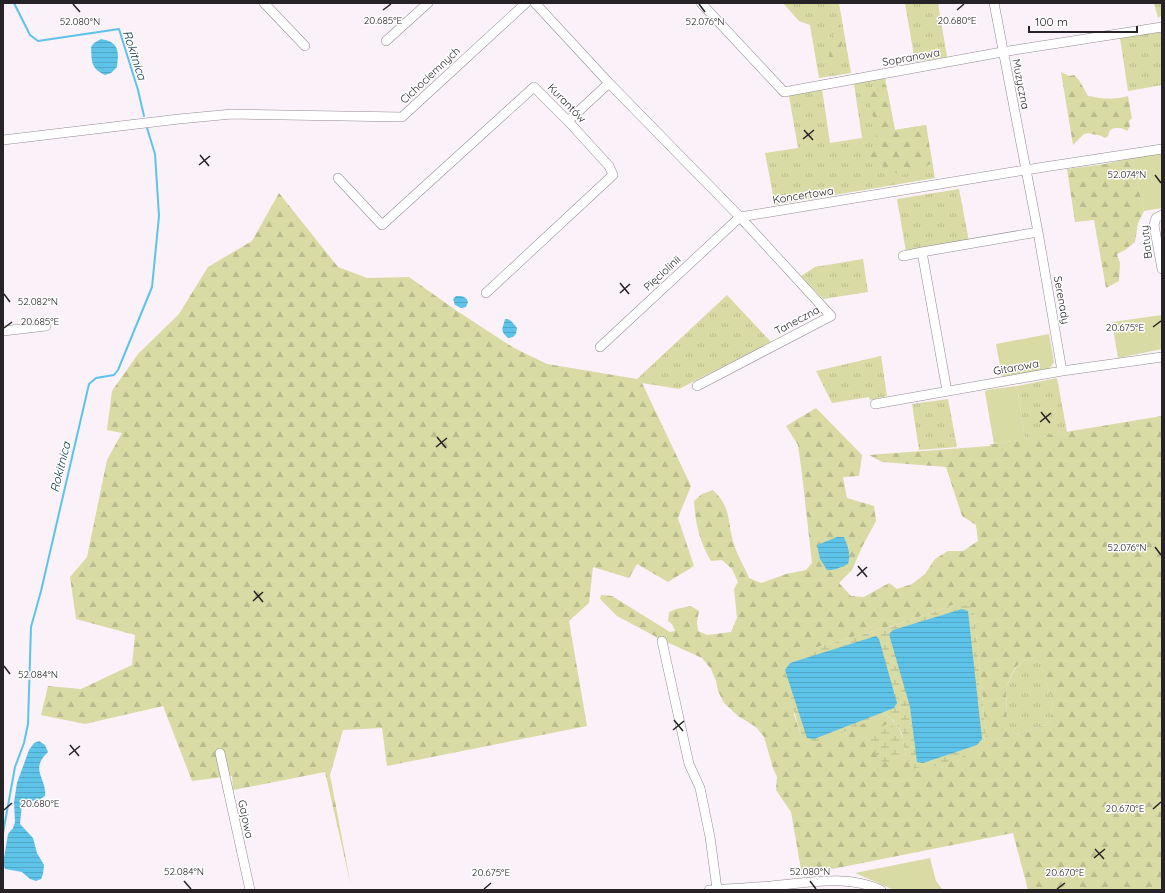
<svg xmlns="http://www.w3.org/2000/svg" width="1165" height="893" viewBox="0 0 1165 893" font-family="Quicksand,sans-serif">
  <defs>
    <pattern id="grass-tufts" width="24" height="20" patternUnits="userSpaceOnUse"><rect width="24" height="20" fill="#d8dba3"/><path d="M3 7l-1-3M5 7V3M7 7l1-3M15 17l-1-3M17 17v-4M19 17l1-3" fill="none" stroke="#b9bc8c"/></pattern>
    <pattern id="forest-firs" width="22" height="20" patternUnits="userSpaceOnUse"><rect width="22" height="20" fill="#d8dba3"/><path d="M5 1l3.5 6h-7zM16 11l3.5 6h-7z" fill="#b9bc8c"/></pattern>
    <pattern id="wetland-marsh" width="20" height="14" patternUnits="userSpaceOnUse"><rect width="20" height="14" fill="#d8dba3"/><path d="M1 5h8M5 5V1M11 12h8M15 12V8" fill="none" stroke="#b9bc8c"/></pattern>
    <pattern id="water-rules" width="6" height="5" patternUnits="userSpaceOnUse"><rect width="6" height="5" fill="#5ec3e9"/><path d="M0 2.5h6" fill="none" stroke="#52a7c8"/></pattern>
  </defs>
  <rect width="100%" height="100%" fill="#faf1f9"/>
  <path fill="url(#grass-tufts)" d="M783 3H839L851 73 819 78 810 25 799 21Z
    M905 3H938L947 57 915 62Z
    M1154 3H1162V15L1158 18Z
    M1162 29V85L1128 91 1120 38Z
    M885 78 895 130 926 125 935 178 775 205 765 153 798 148 789 96 822 89 830 143 862 138 854 84Z
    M959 189 969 241 906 252 897 199Z
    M863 259 868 292 823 299 801 276 815 267Z
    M727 295 771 342 679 389 642 383 637 379Z
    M881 356 887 396 870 400 869 397 832 403 816 371Z
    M1057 378 1067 432 1025 439 1017 386Z
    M948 399 957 447 919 450 912 404Z
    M1030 658 1041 660 1047 686 1053 699 1051 718 1046 725 1034 728 1023 735 1015 734 1007 725 1006 687 1015 669 1021 662Z"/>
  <path fill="url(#forest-firs)" fill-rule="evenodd" d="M840 24 844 40 840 48 836 71 827 69 832 36Z
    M1061 72 1069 76 1074 75 1079 80 1088 96C1102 99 1115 100 1128 96L1132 118 1129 121 1130 126 1127 131C1120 127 1117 127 1110 130L1108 136 1105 138C1097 133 1094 136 1089 133L1084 134 1073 145Z
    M883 83 886 86 895 130 926 125 932 163 921 169 901 175 884 168 879 161 870 158V151L878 149 876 135 868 89Z
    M1132 158 1144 211 1138 223 1135 242 1125 250 1117 254 1120 263 1119 281 1106 288 1094 220 1075 222 1067 169 1105 164Z
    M279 193 338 267 367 278 409 277 457 311 514 348 547 364 637 379 642 383 691 486 678 518 694 566 668 582 637 564 629 578 593 567 589 603 569 621 587 726 387 766 382 728 343 730 330 775 351 886 325 772 233 790 232 776 192 781 163 706 85 724 41 715 48 686 81 689 132 665 135 635 76 619 70 577 87 557 107 460 122 433 107 430 112 391 138 354 179 314 208 267 252 241Z
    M816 408 862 455 859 476 843 477 847 498 874 506 876 521 862 547 852 570 839 583 851 596 864 597 889 583 897 589 912 584 925 574 935 559 948 551H963L978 541 976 525 962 516 946 467 882 462 869 455 990 446V444H994L1162 416V890H1028L1013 833 802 875 791 812 776 790 777 777 773 768 764 737 756 727 738 716 724 703 718 691 716 681 711 669 702 658 660 639 617 616 600 599 601 595 612 596 670 632 675 631 672 624 668 621 669 612 676 609 691 606 699 611 697 622 698 631 707 635 731 632 737 618 734 589 738 582 732 569 722 560 711 561C700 543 695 522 694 501L702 494 713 490C731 507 727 519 733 541 736 553 744 566 749 578L761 583 786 574 806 570 812 563 802 474 798 445 786 426ZM956 604 974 613 986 734 984 742 906 758C903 736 903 729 886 714L808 744 801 736 794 714 814 648 896 625ZM1030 658 1041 661 1047 686 1053 699 1051 718 1046 725 1034 728 1023 735 1015 734 1007 724 1006 687 1015 668 1021 662Z"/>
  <path fill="url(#wetland-marsh)" d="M956 604C964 605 970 605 974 612L986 734 984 742 975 750 967 755 929 768H914L906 758 902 733 894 721 886 714 814 745 808 744 801 736 783 670 790 663 814 648 896 625Z
    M887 724C900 725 905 750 899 760 896 761 892 763 889 763 877 764 871 746 870 736L874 731Z"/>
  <path fill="#d8dba3" d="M1162 152V208L1144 211 1132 158Z
    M1162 315V349L1118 358 1112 322Z
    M1049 334 1054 362 1049 369 1002 377 996 344Z
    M1017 386 1025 439 994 444 985 392 987 390Z
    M930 858 936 881 943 890H894L855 873Z"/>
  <path fill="url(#water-rules)" d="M101 39C119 42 119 51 117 67L111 73 105 75C90 68 92 61 91 47L94 43Z
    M456 296C462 296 466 296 468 302L466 307 461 308 455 305 453 299Z
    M505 319C510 318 514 324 517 328L516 334 513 337 508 338C499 330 503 329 505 319Z
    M837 537H844C848 547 851 554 848 564 842 567 833 571 827 570L820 559 817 545Z
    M962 609 968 611 982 739 977 745 923 763 917 762 910 707 889 634 893 630Z
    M876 636 879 639 897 703 894 708 814 739 807 738 785 670 790 663Z
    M39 741 45 745 48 752C29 770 47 778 45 796L39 800 25 802 22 804 20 824 33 838 37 853 44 865 43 874 41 879 36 881 30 879 22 872 5 869 3 864 8 834 13 828 15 822 14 802 17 783 29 750 34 743Z"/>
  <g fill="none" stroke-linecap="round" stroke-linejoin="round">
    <path stroke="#5ec3e9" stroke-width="2" d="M14 3 30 35 38 41 119 29 138 90 144 116
      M3 833 15 767 24 743 28 724 31 627 41 591 89 384 96 378 114 375 118 370 152 287 159 216 155 154 147 128"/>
    <defs>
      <path id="minor" d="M264 3 305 46
        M535 3 609 83 740 217 1025 170 1162 149
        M701 3 784 92 1002 52 1162 27
        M994 3 1038 232 1062 371
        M386 41 428 3
        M568 121 609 83
        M3 140 179 119 232 114 402 117 526 3
        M338 178 382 225 534 87 568 121 609 166 613 175 486 293
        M1162 215 1156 218 1154 225 1162 269
        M903 256 922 252
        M3 331 46 326
        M600 347 740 217 831 316 697 386
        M947 391 922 252 1038 232
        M875 404 1062 371 1162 357
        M662 641 689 764 700 788 710 837 717 889
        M220 753 250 890
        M709 890C730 889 750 888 771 886 808 883 846 874 881 890"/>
    </defs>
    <use href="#minor" stroke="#938b92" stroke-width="10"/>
    <use href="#minor" stroke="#fff" stroke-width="9"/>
  </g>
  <path fill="none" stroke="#262225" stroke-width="1.5" d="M73 4 80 12M699 4 705 12M383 10 391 4M957 10 964 4M804 130 813 140M803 139 814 130M200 155 209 166M199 165 210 156M1155 175 1161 183M620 283 629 294M620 293 630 284M4 294 10 302M1153 327 1161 321M4 328 12 322M1041 412 1050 423M1040 422 1051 413M437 437 446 448M436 447 447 438M1155 547 1161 555M858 566 867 577M857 576 867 567M254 591 263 602M253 601 263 592M4 666 10 674M674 720 683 731M673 730 684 721M70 745 79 756M69 755 80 746M1153 809 1161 802M4 810 12 803M1095 849 1104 859M1094 858 1105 849M184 881 191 889M810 881 816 889M484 889 491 883M1057 889 1065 883"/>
  <g text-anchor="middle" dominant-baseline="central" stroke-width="3" stroke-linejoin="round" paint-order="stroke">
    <g font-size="11" fill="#262225" stroke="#fff">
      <text transform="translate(911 57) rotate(-10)">Sopranowa</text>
      <text transform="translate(430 75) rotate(-43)">Cichociemnych</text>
      <text transform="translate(1021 84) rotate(79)">Muzyczna</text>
      <text transform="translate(567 103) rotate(46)">Kurantów</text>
      <text transform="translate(803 195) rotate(-9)">Koncertowa</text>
      <text transform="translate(1146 242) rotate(-97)">Batuty</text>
      <text transform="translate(662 273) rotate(-43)">Pięciolinii</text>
      <text transform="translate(1062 300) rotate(80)">Serenady</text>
      <text transform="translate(797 320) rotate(-28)">Taneczna</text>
      <text transform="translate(1016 367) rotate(-10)">Gitarowa</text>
      <text transform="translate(246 819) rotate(78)">Gajowa</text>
    </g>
    <g font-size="12" font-style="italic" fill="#043544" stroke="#fff">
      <text transform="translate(135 55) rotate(72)">Rokitnica</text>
      <text transform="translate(60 467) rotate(-76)">Rokitnica</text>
    </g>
  </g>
  <g font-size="10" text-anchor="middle" fill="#262225" stroke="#fff" stroke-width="3" stroke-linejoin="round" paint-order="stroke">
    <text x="383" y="24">20.685°E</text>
    <text x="957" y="24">20.680°E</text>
    <text x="80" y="25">52.080°N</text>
    <text x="705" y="25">52.076°N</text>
    <text x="1127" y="178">52.074°N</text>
    <text x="38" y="305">52.082°N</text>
    <text x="40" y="325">20.685°E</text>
    <text x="1125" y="331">20.675°E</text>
    <text x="1127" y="551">52.076°N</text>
    <text x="38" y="678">52.084°N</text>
    <text x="40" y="807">20.680°E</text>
    <text x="1125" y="812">20.670°E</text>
    <text x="184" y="875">52.084°N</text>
    <text x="810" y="875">52.080°N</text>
    <text x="491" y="876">20.675°E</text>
    <text x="1065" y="876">20.670°E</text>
  </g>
  <rect width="1165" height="893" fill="none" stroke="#262225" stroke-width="8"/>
  <path d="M1029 26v6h108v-6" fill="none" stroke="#262225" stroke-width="2"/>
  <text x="1035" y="26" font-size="12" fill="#262225" stroke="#ffffff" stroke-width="3" paint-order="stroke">100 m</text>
</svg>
